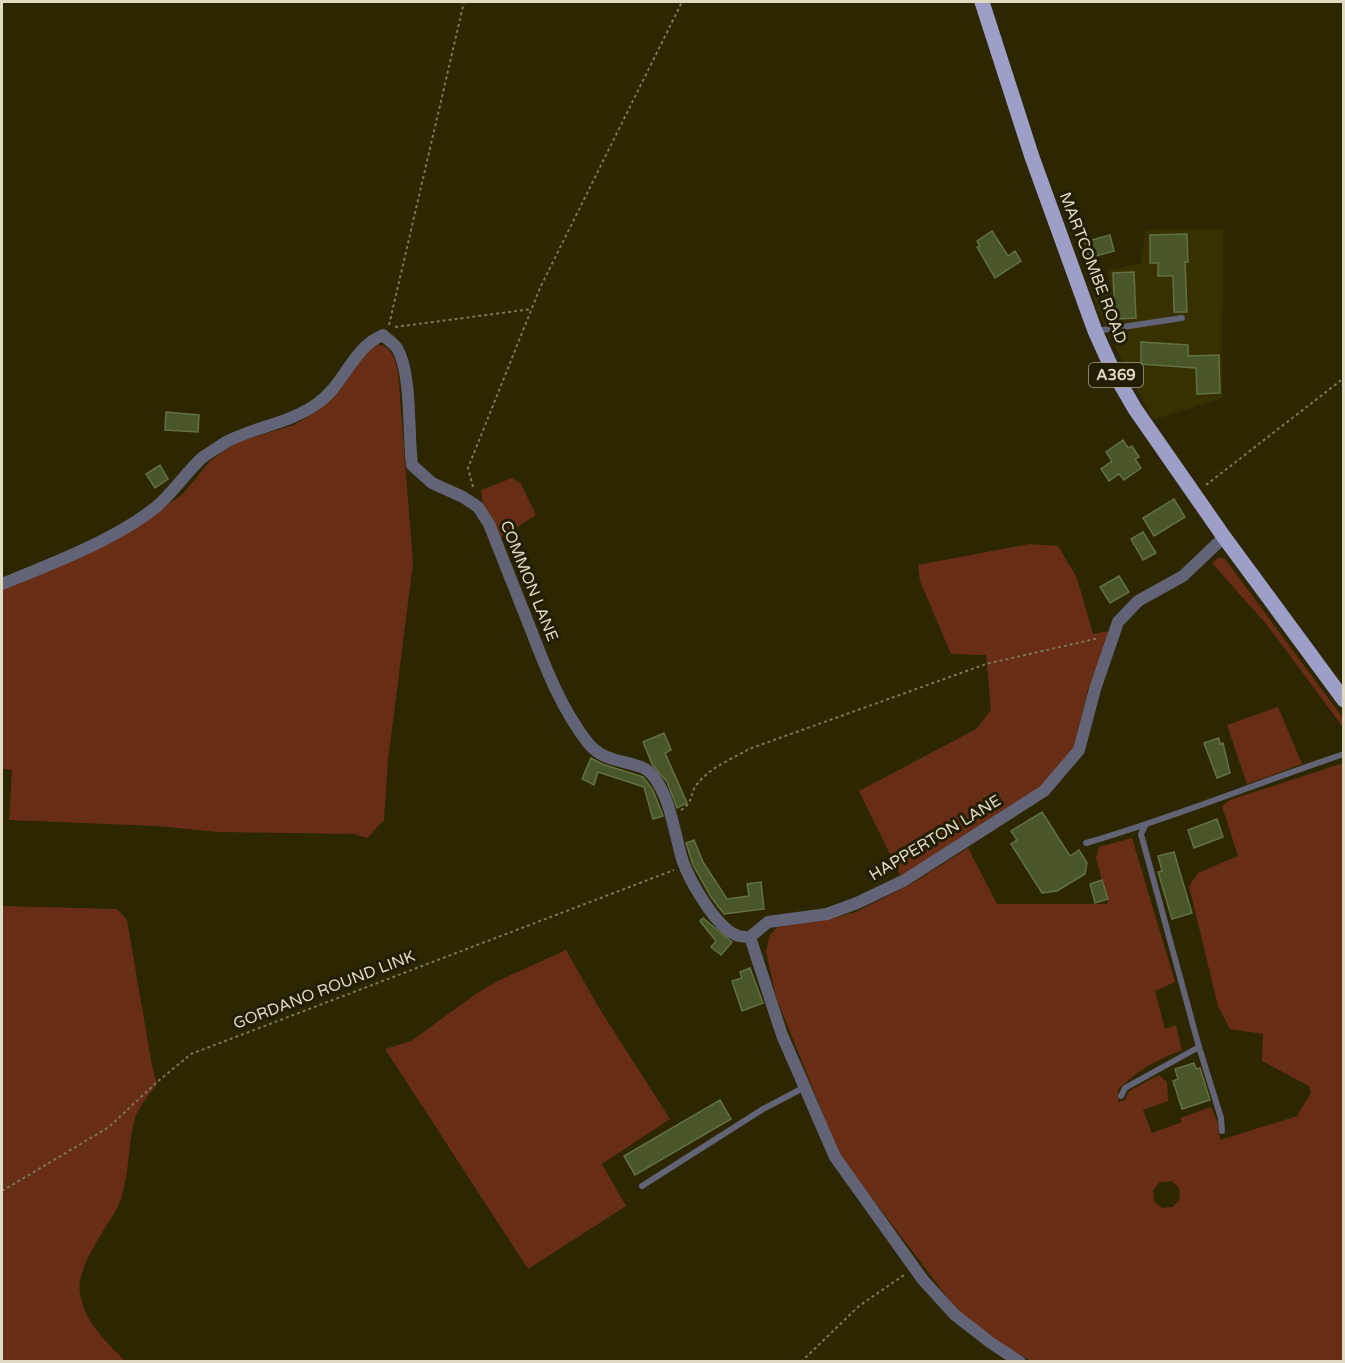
<svg xmlns="http://www.w3.org/2000/svg" width="1345" height="1363" viewBox="0 0 1345 1363" font-family="'Varela Round',sans-serif">
  <rect width="100%" height="100%" fill="#2c2701"/>
  <path fill="#373101" d="M1223 229 1222 398 1153 420 1101 318 1091 287 1110 289 1108 270 1140 264 1146 230Z"/>
  <path fill="#682e15" fill-rule="evenodd" d="M378 344C392 347 395 359 398 372L413 563 388 760 384 820 367 838 355 834 218 832 157 826 9 820 12 770 2 769V589L156 512 182 495 210 461 237 442 294 425 320 409 340 390 368 350Z
    M512 478 521 484 536 515 500 538 483 504 481 490Z
    M1029 544 1058 546 1077 578 1093 634 1110 631 1087 693 1074 747 1042 787 909 873 900 875 859 791 976 729 991 710 986 655 951 654 920 581 918 565Z
    M1219 557 1225 559 1343 718V727L1267 625 1212 563Z
    M1278 707 1302 764 1247 784 1227 725Z
    M1343 763V1361H1031L991 1339 957 1310 840 1156 776 997 766 951 770 935 778 926 830 919 856 912 913 883 968 848 997 904H1108L1096 858 1099 847 1132 838 1175 982 1155 991 1165 1029 1176 1025 1182 1050C1157 1060 1137 1070 1118 1090V1102L1125 1100 1129 1091 1159 1075 1167 1082 1168 1101 1143 1110 1152 1133 1182 1122 1180 1118 1211 1107 1218 1123 1220 1140 1297 1116 1311 1093 1309 1086 1262 1061 1263 1034 1230 1029 1218 1006 1189 886 1198 873 1238 856 1222 806 1230 800ZM1171 1181 1179 1188 1180 1199 1173 1207 1162 1208 1154 1201 1153 1190 1160 1182Z
    M2 906 117 909 127 920 152 1066 157 1084C149 1095 137 1108 134 1122 127 1150 130 1181 117 1208 105 1231 75 1268 80 1294 85 1323 106 1341 125 1361H2Z
    M566 950 599 1008 670 1119 602 1164 626 1206 528 1269 385 1049 411 1041 477 993 500 980Z"/>
  <path fill="#495628" stroke="#637042" stroke-width="1.5" d="M992 231 1008 256 1015 251 1021 261 995 278 977 247 980 246 977 241Z
    M1187 234 1188 262H1185L1187 312H1174L1173 276H1158V263H1150V235Z
    M1110 235 1114 251 1089 258 1085 242Z
    M1134 272 1136 318 1115 319 1113 273Z
    M1141 342 1188 345V356L1219 355 1220 393 1197 394 1196 368 1141 364Z
    M166 412 199 415 198 432 165 430Z
    M1123 440 1128 448 1132 446 1139 457 1135 459 1141 468 1124 480 1119 474 1109 481 1101 469 1112 461 1106 452Z
    M160 465 168 479 155 488 146 474Z
    M1174 499 1185 517 1154 536 1143 518Z
    M1143 532 1156 553 1143 560 1131 539Z
    M1119 576 1129 592 1110 603 1100 587Z
    M664 733 671 750 665 753 687 803 677 808 667 782 652 764 643 742Z
    M1219 738 1220 744 1223 743 1230 773 1217 778 1204 743Z
    M591 758 602 764 643 777 653 790 663 816 653 819 644 787 598 772 594 785 582 779Z
    M1042 812 1070 856 1079 850 1087 863 1085 874 1057 891 1042 893 1011 844 1017 840 1011 831Z
    M1217 819 1223 837 1194 848 1188 830Z
    M694 840 703 862 727 899 749 896 747 884 761 882 764 909 724 914 711 897 693 865 686 843Z
    M1174 852 1192 913 1172 919 1158 872 1162 871 1158 856Z
    M1102 880 1108 899 1095 903 1090 884Z
    M703 918 732 942 721 955 711 947 716 941 700 921Z
    M750 968 763 1003 742 1011 732 981 742 978 740 972Z
    M1194 1063 1196 1069 1200 1068 1210 1100 1182 1109 1173 1081 1178 1079 1175 1069Z
    M720 1100 731 1119 635 1175 624 1156Z"/>
  <g fill="none" stroke-linecap="round" stroke-linejoin="round">
    <path stroke="#7a7656" stroke-width="2" stroke-dasharray="3 3" stroke-linecap="butt" d="M389 325 464 2
      M395 327 532 309
      M1206 485 1344 378
      M473 487 468 468 540 288 682 2
      M681 810C695 801 689 793 698 783 711 767 732 759 749 749L986 664 1099 638
      M2 1191 109 1127 157 1082 191 1054 674 870
      M801 1362 859 1306 904 1275"/>
    <path stroke="#626377" stroke-width="6" d="M1096 331 1182 318
      M1145 826 1141 834 1199 1047 1221 1118 1222 1131
      M1086 843C1173 818 1257 783 1344 754
      M1121 1096 1125 1088 1199 1047
      M642 1186 763 1109 805 1087"/>
    <path stroke="#626377" stroke-width="12" d="M2 584C51 564 115 540 156 507 174 492 186 472 203 457 210 452 219 447 226 442 256 426 289 424 318 403 344 385 353 347 383 335 387 339 393 343 397 348 412 373 408 434 412 465L432 483 463 497 478 507 489 524C503 559 517 595 531 630 546 669 562 710 588 743 608 768 640 757 654 777 671 800 674 832 682 859 689 880 715 926 736 935 740 937 745 937 750 937
      M750 937 768 922 827 914 857 903 905 880 1044 791 1079 750 1095 689 1118 622 1138 601 1183 576 1224 537
      M750 937 782 1035 835 1157 923 1280 955 1315 991 1343 1020 1362"/>
    <path stroke="#9d9fc8" stroke-width="15" d="M982 2 1032 157 1095 331 1113 371 1135 409 1224 537 1344 700"/>
  </g>
  <g text-anchor="middle" dominant-baseline="central" stroke-width="6" stroke-linejoin="round" paint-order="stroke">
    <rect fill="#211e04" stroke="#a5a288" stroke-width="1.5" x="1089" y="363" width="54" height="24" rx="4.5"/>
    <g font-size="15" font-weight="bold" fill="#dedbc1">
      <text x="1116" y="375">A369</text>
    </g>
    <g font-size="16" fill="#dedbc1" stroke="#211e04">
      <text transform="translate(1093 268) rotate(69)">MARTCOMBE ROAD</text>
      <text transform="translate(529 581) rotate(68)">COMMON LANE</text>
      <text transform="translate(935 838) rotate(-31)">HAPPERTON LANE</text>
      <text transform="translate(324 990) rotate(-21)">GORDANO ROUND LINK</text>
    </g>
  </g>
  <rect width="1345" height="1363" fill="none" stroke="#dedbc1" stroke-width="6"/>
</svg>
